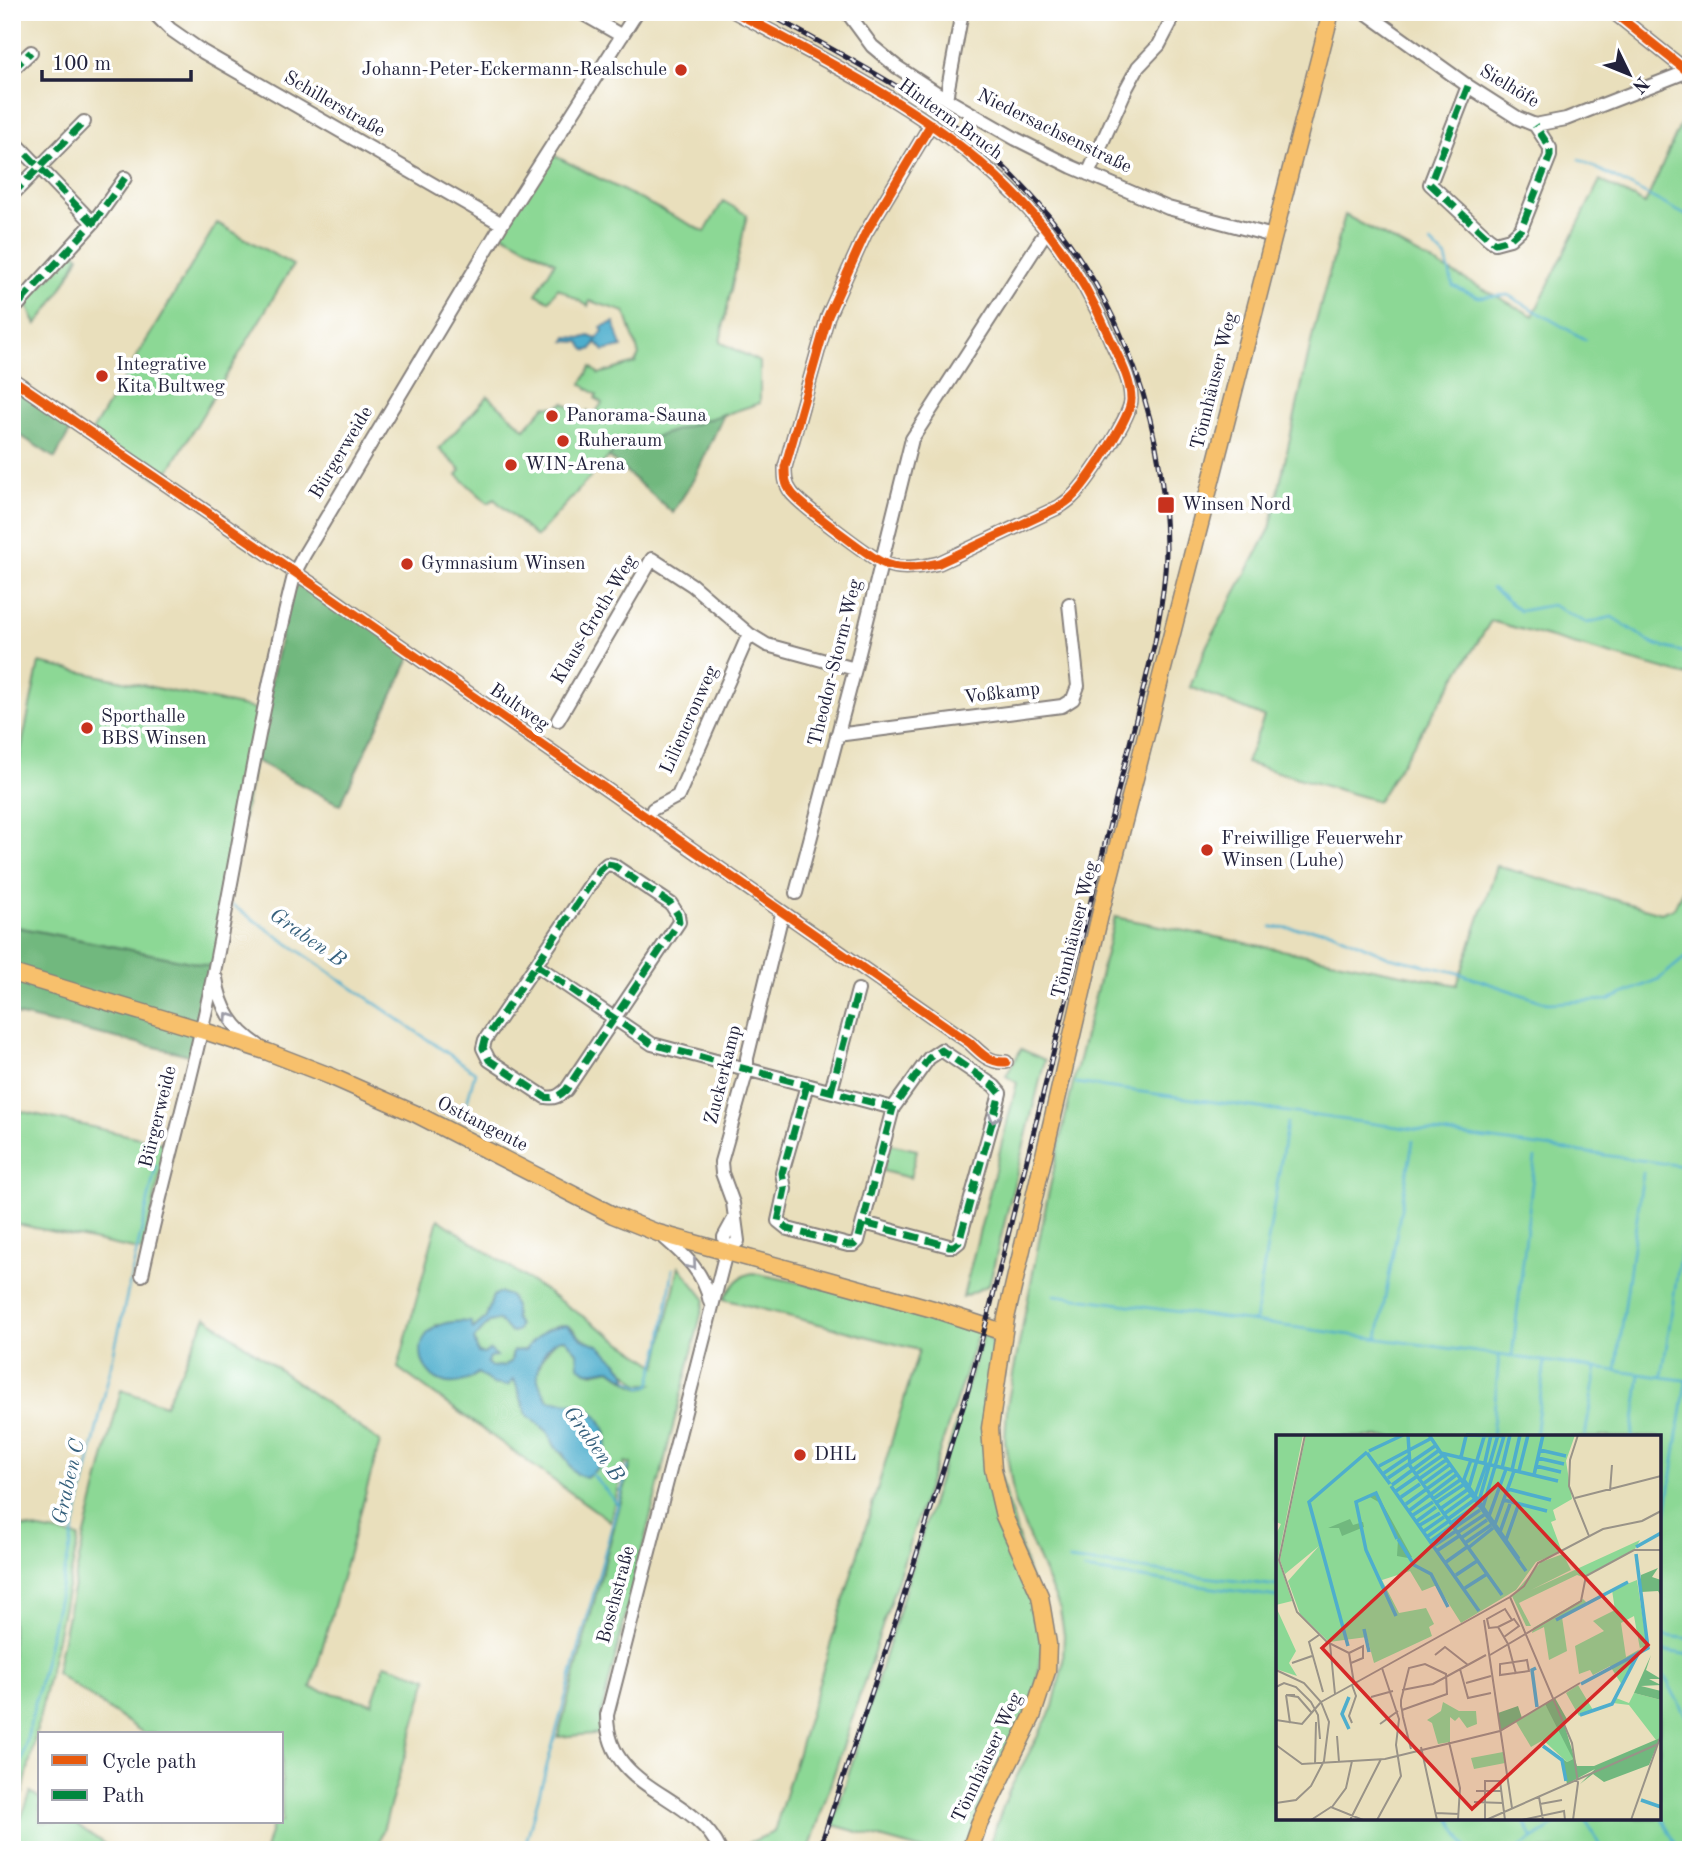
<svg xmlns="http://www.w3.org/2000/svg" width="1703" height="1862" viewBox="0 0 1703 1862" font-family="'Old Standard TT',serif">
  <rect width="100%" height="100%" fill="#fff"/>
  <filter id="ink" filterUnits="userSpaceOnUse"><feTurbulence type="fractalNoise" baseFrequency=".0143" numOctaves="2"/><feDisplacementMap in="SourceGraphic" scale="14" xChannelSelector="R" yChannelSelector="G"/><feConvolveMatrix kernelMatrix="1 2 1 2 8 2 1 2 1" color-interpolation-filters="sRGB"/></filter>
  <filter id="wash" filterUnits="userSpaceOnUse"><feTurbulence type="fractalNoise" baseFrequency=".00686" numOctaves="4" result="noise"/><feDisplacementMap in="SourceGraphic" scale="28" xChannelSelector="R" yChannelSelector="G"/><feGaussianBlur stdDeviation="1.57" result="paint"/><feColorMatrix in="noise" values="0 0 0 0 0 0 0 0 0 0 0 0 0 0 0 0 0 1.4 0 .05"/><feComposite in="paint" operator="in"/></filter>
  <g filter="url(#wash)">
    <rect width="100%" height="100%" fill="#e9dfbc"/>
    <path fill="#8cd895" stroke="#577d68" stroke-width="2" fill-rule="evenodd" d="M1691 101V677L1491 621 1378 801 1246 763 1264 717 1190 687 1207 645 1270 529 1314 329 1345 215 1533 316 1600 180 1645 204Z
      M547 152 705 232 723 201 747 215 720 342 760 362V403L647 440 625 439 536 537 494 499 488 503 457 475 461 470 439 449 488 396 525 429 545 406 557 407 564 403 577 412 574 418 580 421 587 411 594 415 602 403 595 398 597 395 581 384 591 367 599 374 635 363 639 355 625 312 590 301 588 306 558 288 549 301 536 294 555 262 497 231Z
      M217 223 293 265 162 482 91 433Z
      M75 251 79 256C67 281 54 304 36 325L26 302Z
      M39 663 264 711 215 967 12 926V764H18Z
      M1497 866 1661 913 1674 908 1691 872V1850H987L1009 1791 1053 1707 1063 1664 1064 1635 1060 1609 1015 1505 1005 1441 1007 1406 1046 1205 1072 1087 1115 917 1457 985ZM1278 1437H1659V1818H1278Z
      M1021 1049 1045 1060 989 1285 963 1297 1017 1083 1006 1076Z
      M12 1109 167 1144 143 1251 12 1223Z
      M890 1144 917 1150 910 1178 883 1171Z
      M438 1219 657 1366 679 1266 705 1299 601 1714 604 1733 558 1737 631 1464 625 1462 610 1521 398 1368ZM493 1296 515 1307V1319L504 1324 498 1320 489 1322 474 1339 478 1353 488 1357 487 1363 491 1367 503 1366 511 1361 513 1351 525 1350C534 1339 556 1317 572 1328 576 1331 578 1337 584 1339 607 1349 620 1368 639 1384H652C637 1395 624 1377 610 1369L593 1373 584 1370 577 1352 565 1339 557 1340C542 1354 527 1381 548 1399 560 1409 592 1423 607 1432L606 1446 598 1469 566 1459 556 1448 547 1431 527 1415 514 1379 478 1373 468 1380 436 1325 471 1322 472 1329 486 1318Z
      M753 1273 886 1301 979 1331 809 1850H732L774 1832 919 1350 723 1299C732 1287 738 1275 753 1273Z
      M206 1317 380 1442 311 1688 372 1703 385 1664 428 1678 377 1850H265L273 1822H282V1734H145L56 1673 80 1555 121 1390 165 1405Z
      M984 1332 989 1336 993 1350 984 1419 1035 1596 1043 1644 1035 1696 965 1850H923L833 1825Z
      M12 1525 79 1537 23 1793 12 1781Z
      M31 1792 40 1799V1822H73L113 1850H12V1830L21 1818Z"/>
    <path fill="#71b87e" stroke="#4a6d5c" stroke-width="2" d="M12 379 75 422 55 458 12 430Z
      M724 414 695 477 673 513 609 457 625 439 647 440Z
      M295 572 412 654 340 805 254 760Z
      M12 926 215 967 194 1056 12 1014Z"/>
    <path fill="#4eaecd" stroke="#386884" stroke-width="2" d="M614 322 622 347 604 351 596 342 592 349C584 353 583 347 580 342L565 341 567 337 583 338 589 336 597 339 603 331 601 327Z
      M501 1293 510 1296 515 1307V1319L519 1325 518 1330 511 1333 498 1320 489 1322 474 1339 478 1353 484 1354 490 1350 497 1356 489 1357 487 1363 491 1367 503 1366 511 1362 513 1351 525 1350C536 1336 548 1326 567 1325L582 1339 598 1345 613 1358 626 1373 628 1380 610 1369C597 1370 589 1376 578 1365L577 1352 565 1339C548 1338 536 1364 538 1379 539 1387 544 1393 549 1400 562 1403 575 1401 587 1408 614 1423 612 1464 586 1477L578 1475 571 1468 562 1452 556 1448 547 1431 527 1415 514 1379 508 1386 493 1384 478 1373C423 1415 387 1313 471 1322L473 1329 486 1318 493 1296Z"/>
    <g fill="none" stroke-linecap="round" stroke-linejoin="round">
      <path stroke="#4eaecd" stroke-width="2.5" d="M1579 159 1691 218
        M1431 243 1446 258 1453 286 1479 297 1508 295 1586 340
        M1492 588 1520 611 1552 605 1587 623 1612 617 1655 645 1691 654
        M232 905 475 1072 466 1106
        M1271 927 1328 930 1389 957 1455 972 1547 1003 1608 1000 1659 979 1688 955 1691 956
        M1076 1083 1691 1167
        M1055 1295 1691 1381
        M1255 1321 1287 1123
        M1378 1338 1413 1141
        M1512 1357 1535 1158
        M1616 1371 1643 1173
        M1662 1377 1691 1180
        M628 1380 641 1387 650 1385 661 1343 673 1269
        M1492 1437 1499 1356
        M1535 1437 1545 1361
        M1585 1437 1596 1368
        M1632 1437 1640 1374
        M591 1473 618 1505
        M1069 1560 1278 1586
        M1659 1561 1686 1381
        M1084 1570 1278 1597
        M1659 1635 1691 1639
        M1659 1650 1691 1655
        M1659 1666 1691 1726
        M12 1771 19 1776
        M12 1805 156 1166
        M1659 1813 1679 1850
        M1450 1818 1467 1850
        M1522 1818 1533 1839
        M1585 1818 1602 1850
        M524 1850 628 1467
        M1516 1850 1565 1818"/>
    </g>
  </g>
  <g filter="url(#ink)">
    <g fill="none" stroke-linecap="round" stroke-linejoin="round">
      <defs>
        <path id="minor" d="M153 12 170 29 203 52 502 224
          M580 12 622 36
          M735 12C890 95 1035 163 1108 334 1116 354 1131 377 1131 399 1132 416 1086 484 1072 497 1068 501 1063 504 1059 507L939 563C921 567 898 571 881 562 867 554 799 504 791 492 785 484 785 477 785 467L828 316 865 234 931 124
          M847 12 872 46 897 67 946 99 1016 139 1072 167 1168 208 1273 236
          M1365 12 1468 86 1518 118 1535 125 1566 119 1691 70
          M1613 12 1687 71
          M12 70 31 52
          M1468 86 1430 184 1488 238 1495 243 1510 239 1521 229 1550 156V148L1535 125
          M946 99 962 12
          M12 139 93 223 15 308 12 306
          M1088 174 1126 89 1138 67 1159 45 1170 24
          M12 195 84 122
          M93 223 125 178
          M12 379 312 584 970 1043C981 1054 990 1063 1006 1062
          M558 720 652 559 692 585 749 634 767 645 855 669
          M837 735 1062 706 1073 699 1078 686 1069 604
          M653 809 678 796 749 634
          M607 864 613 865 671 904 678 915 679 922 566 1090C559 1096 554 1099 545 1097L489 1060 483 1048 485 1040 600 870Z
          M796 893 855 669 912 439 1047 230
          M536 965 652 1044 893 1108 929 1058 941 1050 994 1086 1000 1093 998 1101 959 1242 954 1246H949L864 1223
          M216 978C220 1009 234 1029 259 1046
          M807 1085 782 1173 785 1189 778 1221 788 1229 848 1245H854L858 1241 893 1108
          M831 1091 858 990
          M660 1234C683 1254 704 1271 710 1302
          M726 1252 738 1241 733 1203 722 1173 721 1162 747 1070V1058L782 914
          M142 1275C164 1172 195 1070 215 967 241 835 262 702 295 572L304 555 502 224 637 12
          M720 1850C693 1791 607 1792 607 1715L726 1252 724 1237 735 1217"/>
        <path id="major" d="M12 973 201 1030 268 1052 330 1076 416 1114 613 1215 658 1233 933 1309 1003 1332
          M970 1850 979 1824 1032 1717 1047 1671 1048 1644 1040 1596 1004 1516 993 1469 990 1428 1006 1318 1101 911 1331 12"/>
      </defs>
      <use href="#minor" stroke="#86807c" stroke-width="16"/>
      <use href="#major" stroke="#86807c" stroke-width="19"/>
      <use href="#minor" stroke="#fff" stroke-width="12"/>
      <use href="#major" stroke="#f7c06c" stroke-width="16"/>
      <defs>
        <path id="rail" d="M766 12C836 53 914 90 977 143 1098 245 1165 390 1166 548 1166 580 1160 611 1155 642L988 1316 968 1390 900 1608 819 1850"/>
      </defs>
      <use href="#rail" stroke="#22223b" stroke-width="5"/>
      <use href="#rail" stroke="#fff" stroke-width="2.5" stroke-dasharray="8" stroke-linecap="butt"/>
      <path stroke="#00873e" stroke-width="7" stroke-dasharray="14 7" stroke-linecap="butt" d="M12 70 31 52
        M1468 86 1430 184 1488 238 1495 243 1510 239 1521 229 1550 156V148L1535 125
        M12 139 93 223 15 308 12 306
        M12 195 84 122
        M93 223 125 178
        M607 864 613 865 671 904 678 915 679 922 566 1090C559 1096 554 1099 545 1097L489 1060 483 1048 485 1040 600 870Z
        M536 965 652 1044 893 1108 929 1058 941 1050 994 1086 1000 1093 998 1101 959 1242 954 1246H949L864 1223
        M807 1085 782 1173 785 1189 778 1221 788 1229 848 1245H854L858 1241 893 1108
        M831 1091 858 990"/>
      <defs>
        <path id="cycleway" d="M735 12C890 95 1035 163 1108 334 1116 354 1131 377 1131 399 1132 416 1086 484 1072 497 1068 501 1063 504 1059 507L939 563C921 567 898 571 881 562 867 554 799 504 791 492 785 484 785 477 785 467L828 316 865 234 931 124
          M1613 12 1687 71 1691 70
          M12 379 312 584 970 1043C981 1054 990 1063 1006 1062"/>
      </defs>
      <use href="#cycleway" stroke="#fff" stroke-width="13"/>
      <use href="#cycleway" stroke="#e8590c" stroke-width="9"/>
    </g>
    <defs><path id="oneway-chevron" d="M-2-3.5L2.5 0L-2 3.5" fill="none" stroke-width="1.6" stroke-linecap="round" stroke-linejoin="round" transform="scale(1.75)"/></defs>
    <g stroke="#9c9ca7">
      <use href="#oneway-chevron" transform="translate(229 1017) rotate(-124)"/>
      <use href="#oneway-chevron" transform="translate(994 1118) rotate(105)"/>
      <use href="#oneway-chevron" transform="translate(692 1265) rotate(50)"/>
    </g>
  </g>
  <g fill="#c8321e" stroke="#fff" stroke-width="2.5">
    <circle cx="681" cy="70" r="7"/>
    <circle cx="102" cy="376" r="7"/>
    <circle cx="552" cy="416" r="7"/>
    <circle cx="563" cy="441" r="7"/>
    <circle cx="511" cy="465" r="7"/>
    <rect x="1157" y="496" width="18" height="18" rx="3.5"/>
    <circle cx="407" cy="564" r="7"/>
    <circle cx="87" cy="728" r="7"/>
    <circle cx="1207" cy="850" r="7"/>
    <circle cx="800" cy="1455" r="7"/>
  </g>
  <g text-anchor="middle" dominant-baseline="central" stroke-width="7" stroke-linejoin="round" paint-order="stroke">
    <g font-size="19" fill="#22223b" stroke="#fff" text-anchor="start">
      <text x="667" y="70" text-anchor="end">Johann-Peter-Eckermann-Realschule</text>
      <text x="116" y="365">Integrative<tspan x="116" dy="22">Kita Bultweg</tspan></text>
      <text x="566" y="416">Panorama-Sauna</text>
      <text x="577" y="441">Ruheraum</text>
      <text x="525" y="465">WIN-Arena</text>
      <text x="1182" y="505">Winsen Nord</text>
      <text x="421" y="564">Gymnasium Winsen</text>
      <text x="101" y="717">Sporthalle<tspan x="101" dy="22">BBS Winsen</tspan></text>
      <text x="1221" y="839">Freiwillige Feuerwehr<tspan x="1221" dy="22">Winsen (Luhe)</tspan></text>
      <text x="814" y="1455">DHL</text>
    </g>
    <g font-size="19" fill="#22223b" stroke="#fff">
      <text transform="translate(1509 87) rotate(31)">Sielhöfe</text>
      <text transform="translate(334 105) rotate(30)">Schillerstraße</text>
      <text transform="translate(950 120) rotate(36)">Hinterm Bruch</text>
      <text transform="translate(1054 132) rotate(26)">Niedersachsenstraße</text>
      <text transform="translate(1215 381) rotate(-76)">Tönnhäuser Weg</text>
      <text transform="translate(342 453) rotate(-59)">Bürgerweide</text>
      <text transform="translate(595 620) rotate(-59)">Klaus-Groth-Weg</text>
      <text transform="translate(836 663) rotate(-76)">Theodor-Storm-Weg</text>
      <text transform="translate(1002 694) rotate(-7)">Voßkamp</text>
      <text transform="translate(519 708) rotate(35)">Bultweg</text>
      <text transform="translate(690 720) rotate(-66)">Liliencronweg</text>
      <text transform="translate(1076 930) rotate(-76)">Tönnhäuser Weg</text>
      <text transform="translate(724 1075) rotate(-76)">Zuckerkamp</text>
      <text transform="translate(159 1117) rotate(-76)">Bürgerweide</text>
      <text transform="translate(482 1125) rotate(27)">Osttangente</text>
      <text transform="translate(617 1595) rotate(-75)">Boschstraße</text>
      <text transform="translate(988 1758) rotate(-65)">Tönnhäuser Weg</text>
    </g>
    <g font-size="21" font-style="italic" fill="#36617d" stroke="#fff">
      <text transform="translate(307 938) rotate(35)">Graben B</text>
      <text transform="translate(593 1444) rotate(54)">Graben B</text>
      <text transform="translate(69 1482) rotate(-77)">Graben C</text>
    </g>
  </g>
  <g transform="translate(1276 1435)">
    <rect width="385" height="385" fill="#e9dfbc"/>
    <path d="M0 0H27L2 124 16 166 0 170V99L5 89 0 87ZM30 0H299L290 26 296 64 277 75 280 85 275 87 286 117 260 127 240 155 185 188 161 150 146 156 134 136 106 145 123 178 150 173 158 189 153 192 156 201 98 228 91 202 53 207 24 179 12 146 43 111 9 139 4 125ZM364 105 359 114 307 142 301 140 243 168 255 191H250L236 161 265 127 287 119 295 135 255 155ZM361 145 371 211 364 213 346 250 334 231 317 240 314 235 303 239 299 211 328 196 317 186 339 175 336 155ZM358 181 364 214 350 222 345 188ZM307 164 311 168 286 182 291 216 273 225 268 192 256 198 257 193ZM0 172 20 216 13 228 21 241 0 234ZM302 250 317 275 303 281 290 258ZM358 258 385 265 384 303 380 305 353 270 337 268 340 263 353 268ZM167 267 183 276H200L201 289 191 293 183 282 179 286 174 282V307L162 309 156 288 151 285 165 276ZM269 269 289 302 297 324 291 327 267 305 255 312 240 287ZM227 317 229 328 198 334 195 323Z" fill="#8cd895" fill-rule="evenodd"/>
    <path d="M100 57 136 122 132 123 121 121 122 105 106 69 92 61ZM74 84 77 90 87 87 88 92 66 101 63 93H52ZM382 133 376 142 385 145V161L382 156 365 157V140ZM375 220 370 235 385 244H373L385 250 365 251 385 256V265L358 258ZM279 263 292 286 288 289 301 331H318L384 303 373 330 328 347 317 339 304 349 319 334 291 349 286 325 264 307 291 327 297 324 269 269ZM242 271 246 283 224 296 222 278Z" fill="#71b87e"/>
    <path fill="none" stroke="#4eaecd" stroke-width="3.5" d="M132 0 134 31 226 160M153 0 165 18 282 46M190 0 228 1M264 15 290 21M93 16 127 0M91 18 114 49M166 18 250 136M185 22 190 1M262 23 288 29M209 27 215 0M103 31 154 4M260 31 285 37M226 33 234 0M236 35 244 0M243 36 252 0M108 38 133 21M140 39 167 20M258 40 267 0M112 43 159 11M143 44 170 25M188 45 243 124M187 47 195 25M147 49 173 30M116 50 162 16M115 51 203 176M193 52 208 2M232 54 275 65M120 56 140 42M199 61 210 30M125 62 144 49M157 64 184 45M228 65 271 76M203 66 222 0M160 68 187 50M130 69 177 35M207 72 228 1M164 74 191 55M134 75 180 40M168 79 194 60M137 80 157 67M213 81 230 34M172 84 198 65M141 86 160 72M175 88 201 70M219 89 238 36M144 90 164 78M178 93 204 75M148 96 168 82M224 97 234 69M181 98 208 80M152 101 173 86M185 103 211 85M122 104 138 130 155 139 172 172M230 105 242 71M155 106 176 91M189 108 215 90M159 110 180 96M360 112 385 98M192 113 217 93M162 115 183 101M170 127 191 112M180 140 201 126M189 153 211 139M120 181 90 115 80 67 100 58 121 104M280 185 352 147M88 194 93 217M72 211 33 67 91 17M260 233 256 235 261 272M305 249 372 213 360 119M73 262 66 279 73 294M304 280 336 269 363 217M267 311 286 325 290 346M365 365 385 372"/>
    <path fill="none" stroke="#999388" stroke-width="2" d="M29 0 3 125 21 177 51 207 73 218 78 248M302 0 294 25 293 51 313 101M334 56 336 30M299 63 385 41M234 162 296 308 302 348 297 385M208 185 236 373M236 185 229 174 211 184 213 193 222 192 232 209 240 239M222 192 238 184 243 191 228 202M43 200 33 207 47 257M54 209 59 259M73 218 87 211V223L75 228M159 220 169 212 192 230M214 220 305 166 310 141 358 115H385M251 225 253 236 224 240V229ZM16 228 36 221M184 234 192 263 215 258M0 235 28 248 45 267 53 287 48 326 35 351 20 365 0 368M190 248 215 241M76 250 80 261 73 281 76 288M0 252 8 248 20 252 35 267 42 280 44 304M126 255 157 249 210 220M10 260 14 288M19 260H10L22 262 35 277M95 262 117 256M45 267 234 162 248 151 262 128 327 94 366 86 385 76M126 275 171 259 170 239 149 229 133 233 125 265V271L126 275 127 282 135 314M0 285 26 289 45 267M104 289 122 276M61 301 63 327M173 307 184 353 182 385M0 310 26 329 109 324 224 296 304 248M145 312 161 385M39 329 40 287M200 356H226M263 362 267 385M198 367 227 368M264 369 286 365M56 372 70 353 76 326M160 378 183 379M35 385 55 372 87 385M74 385 105 324M101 385 125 341 120 310 123 284 106 233M209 385V346H224L229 385M210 385 382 309M246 385 288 376 289 385M355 385 385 300"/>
    <path fill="#d62828" fill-opacity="0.15" stroke="#d62828" stroke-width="3.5" d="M222 49 372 210 196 374 46 213Z"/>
    <rect width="385" height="385" fill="none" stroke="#22223b" stroke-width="3.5"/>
  </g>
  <rect width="1703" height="1862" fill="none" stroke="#fff" stroke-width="42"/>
  <rect x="38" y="1732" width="245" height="91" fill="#ffffff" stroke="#a7a7b1" stroke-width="2"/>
  <rect x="52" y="1755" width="35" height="10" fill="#e8590c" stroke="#a7a7b1" stroke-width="2"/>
  <text x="102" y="1768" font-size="21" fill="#22223b">Cycle path</text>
  <rect x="52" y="1790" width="35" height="10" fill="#00873e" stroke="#a7a7b1" stroke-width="2"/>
  <text x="102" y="1802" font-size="21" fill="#22223b">Path</text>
  <g transform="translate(1629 74) rotate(133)" stroke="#ffffff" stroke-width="5" paint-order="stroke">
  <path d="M0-5L12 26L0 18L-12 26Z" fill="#22223b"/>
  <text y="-10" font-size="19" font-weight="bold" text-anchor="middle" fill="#22223b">N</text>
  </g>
  <path d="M42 70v10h149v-10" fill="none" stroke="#22223b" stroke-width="3.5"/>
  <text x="52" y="70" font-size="21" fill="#22223b" stroke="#ffffff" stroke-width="5" paint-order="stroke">100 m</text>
</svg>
